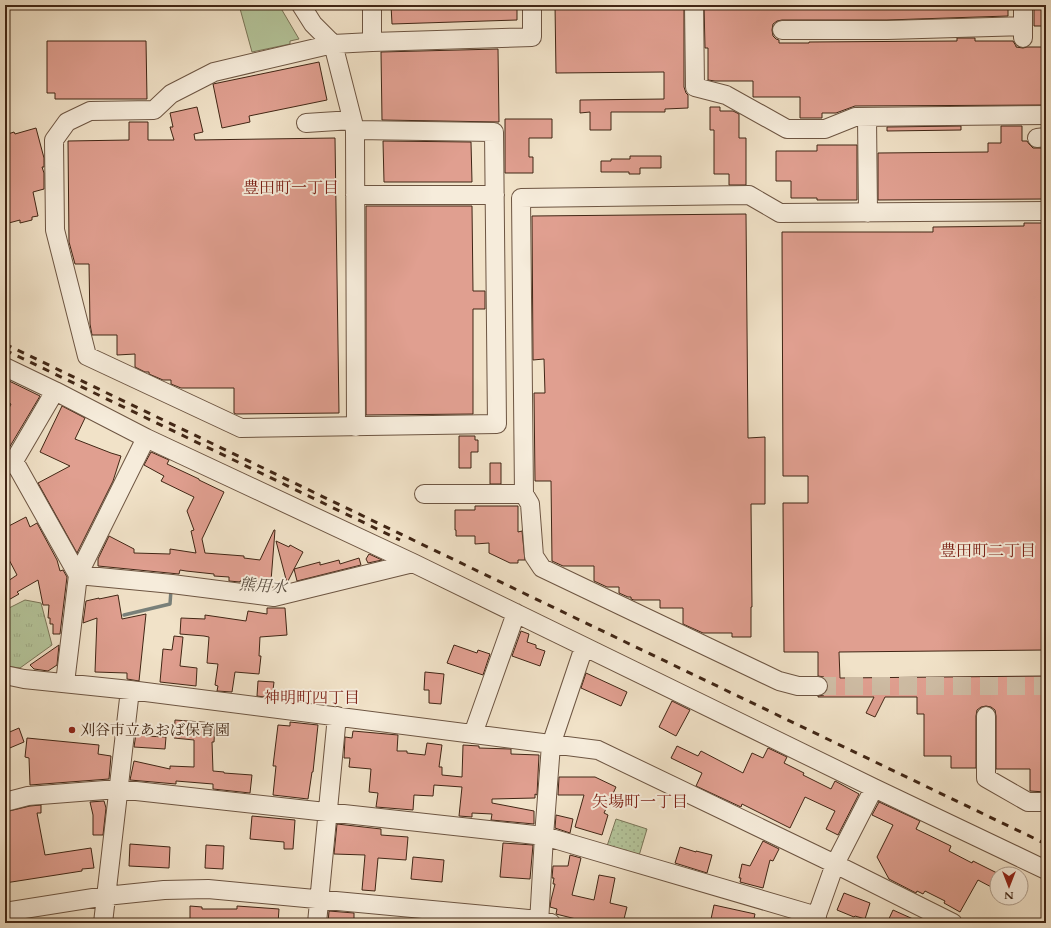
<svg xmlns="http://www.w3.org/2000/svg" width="1051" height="928" viewBox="0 0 1051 928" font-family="Cardo,'Noto Serif JP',serif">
  <defs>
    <pattern id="grass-dots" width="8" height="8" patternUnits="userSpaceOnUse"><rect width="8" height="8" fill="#b4c49a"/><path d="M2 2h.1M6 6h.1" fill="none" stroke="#9ca884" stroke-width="1.8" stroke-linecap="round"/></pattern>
    <pattern id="park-tufts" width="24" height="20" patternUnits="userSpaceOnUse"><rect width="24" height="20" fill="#b4c49a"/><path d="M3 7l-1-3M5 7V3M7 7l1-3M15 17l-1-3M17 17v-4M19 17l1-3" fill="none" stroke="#9ca884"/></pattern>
  </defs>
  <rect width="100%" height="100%" fill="#f1e2c8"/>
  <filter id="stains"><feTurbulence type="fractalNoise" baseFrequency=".005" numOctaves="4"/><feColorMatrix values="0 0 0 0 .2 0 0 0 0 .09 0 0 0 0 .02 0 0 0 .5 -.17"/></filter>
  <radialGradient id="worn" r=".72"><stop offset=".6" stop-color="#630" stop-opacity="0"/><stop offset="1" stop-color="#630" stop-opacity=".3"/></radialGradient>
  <path fill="url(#grass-dots)" stroke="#7a7558" d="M616 819 647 829 638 859 606 849Z"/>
  <path fill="url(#park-tufts)" stroke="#7a7558" d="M25 600 41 603 52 645 20 668 5 666V610Z"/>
  <path fill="#b4c49a" stroke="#7a7558" d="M239 5H279L299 39 290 41V44L252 52Z"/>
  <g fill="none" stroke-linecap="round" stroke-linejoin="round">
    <path stroke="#79807a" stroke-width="3.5" d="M124 615 170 604 171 590"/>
  </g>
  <path fill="#e09f90" stroke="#412615" d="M391 5H517V20L392 24Z
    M555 5H684V87L686 93 688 95V108L665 109V112H611V130H590V112L580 113V100L664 99V72L556 73Z
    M704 5H1008V16L887 20H782L777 21 773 24 772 30 773 36 776 39 779 40V43H809V42L957 41V38H975V41H1013L1016 46V47L1023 48 1027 47H1046V105L855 106 836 113H822V118H800V97H753V81H715L708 80V48H705Z
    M1034 5H1046V26H1034Z
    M47 41H146L147 99H55V93H47Z
    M498 49 499 122 382 120 381 52Z
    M319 62 327 100 249 116 250 122 222 128 213 84Z
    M197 107 203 132 194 134 195 140 335 138 339 413 236 414 234 413V388H181L171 384V380H163L149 374V372H145L135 367V354L117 355V335H92L90 324 89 264H75L69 242 68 141 129 140V122H148V140H174L170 127H173L170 113Z
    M710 107H720V111H733L739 114V138H746V185H729V174H714V130H710Z
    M505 119H552V138H529V157H533V173H505Z
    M961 126V130L887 131V127Z
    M1001 126H1022V141H1027L1029 144 1033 148H1046V199L878 200V153L988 152V143H1001Z
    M36 128 44 158V167H42L44 173V189L33 192 38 216 32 217V220L20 223V220L5 224V135L14 132 15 134Z
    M383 141 471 142 472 182H384Z
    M817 145H857V200H817V198H791V181H776V151H817Z
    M630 156H661V168H640V174H629V172H601V161H611V159H630Z
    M366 206H472L473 291H485V309H473V414L366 415Z
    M746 214 748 438 765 437V504H751L752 607H751V637H732V633H703L683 624V608H660V600H634L631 599V597H628L619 593V587H607L594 581V566H563L552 561 551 481H535L534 393H545L544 359 533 360 532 216Z
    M1024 223H1046V650L839 652 840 678 1046 676V792L1030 791V769H996V716L995 710 991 707 986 706 981 707 977 710 976 716V768H951V756H924V714H917V697H885L875 717 866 713 874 697H818V696L824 695 827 692 828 686 827 681 824 677 818 676V652H784L783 503H808V476H783L782 232H933V227L1024 226Z
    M5 379 40 396 6 453 5 454V416L11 404 5 401Z
    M62 406 85 418 75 439 111 453 121 456 113 481 77 553 38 483 70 466 40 452Z
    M459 436H475V440H478V452H471V468H459Z
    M151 452 169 460 167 464 199 479V480L224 492 202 539 205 553 244 556V558L260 560 274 530H275L271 581H267V586L258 584V582L240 581V582L229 581V577L214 576V574L186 571 180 570 179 574 98 566V559L109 536 134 549V553L170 554V549L196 553 191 531 194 530 187 511 194 497 161 481 164 476 144 465Z
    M490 463H501V484H490Z
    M475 506H518V532L522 531 525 560H518V563H510L489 553V543L475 544V536H456V530H455V510H475Z
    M26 517 30 527 37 523 57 560 60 571 63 570 67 577 60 634H53V624H50V618H48L49 605H43L38 580 17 592 19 594 5 602V583L17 575 5 552V528Z
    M276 541 289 547 290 545 303 552 294 569 320 562V565L339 560 340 564 359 558 361 565 297 581 294 569 287 583Z
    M369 554 382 560 368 563 366 559Z
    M118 595 122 619 146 614 139 681 127 679V673L95 672 97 618 83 623 86 601 99 598V599Z
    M267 608H285L287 635 260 637 259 656H261L259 674 235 672 232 692 217 691 218 686 215 685 218 664 207 663 209 637 204 636 180 634 181 618 205 619V615L246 621 248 611 267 614Z
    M521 631 529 634 527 642 536 645V648L545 651 540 666 512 656Z
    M174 636 183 637 180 666 197 668 196 686 160 682 163 649 172 650Z
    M59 645 57 665 48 671 34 669 30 665Z
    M454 645 477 653 478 650 490 654 483 675 447 663Z
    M425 672 444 674 441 704 429 703V690H424Z
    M586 673 627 692 621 706 581 688Z
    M258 681 274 682 272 698 257 696Z
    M672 701 690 710 676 736 659 727Z
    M175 720 215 723 214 742H212L213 771 224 772V773L252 775 250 793 213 789V784L176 781V784L130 780 134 761 170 769V766L194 767V740L174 738Z
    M290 722 318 725 313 772H312L308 799 273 795 276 766H273L278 725 290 726Z
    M19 728 24 742 5 750V734Z
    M353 731 398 735 397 751H407V753L425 755 427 743 442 745 439 767H442V775L462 777 463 745 479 746V748L511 749V754L539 755 537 795 535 794V798L492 799V803L534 811V824L491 820 492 814 472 813V817L459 816 462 787 434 785 433 796 414 795 413 810 376 807 378 793 369 792 371 769 349 767 350 758H344L345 737 352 738Z
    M136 734H145V736L166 737 165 749 134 747Z
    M27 738 99 745 98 754 111 756 109 779 30 785 29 758 25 757Z
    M677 746 698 756 701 751 743 773 752 753 763 758 768 748 787 757 784 763 804 773 803 775 831 789 835 781 859 794 838 835 826 829 835 811 805 797 790 828 742 804 741 807 696 786 702 773 671 758Z
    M559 777H595L616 787 604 813 608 815 602 835 575 827 584 795H558Z
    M104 801 106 808 103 835H93V815L90 802Z
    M879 802 920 821 916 829 951 846 949 851 972 863 973 861 997 873V890L978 880 960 912 944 903 945 901 925 891 923 894 917 891 916 893 889 879 877 857 893 825 872 815Z
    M41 805V813H37L45 855 91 848 94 868 82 869V871L5 883V812L30 806Z
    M556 815 573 819 570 833 555 828Z
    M252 816 295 820 293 849H284V842L250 839Z
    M337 824 381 829V835L408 837 406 860 378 858 375 891 362 890 365 855 334 854Z
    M763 841 779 849 773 861 770 860 763 888 740 882 741 878H739L742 864 750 866Z
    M503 843 533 845 530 879 500 877Z
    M130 844 170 847 169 868 129 866Z
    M206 845 224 846 223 869 205 868Z
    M680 847 696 852V851L712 855 707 873 675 863Z
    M570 855 581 858 572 895 594 900 599 875 615 878 610 903 627 907 623 923H592L556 914 557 909 550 907 551 900 555 884H553L554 878H552L553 866H568Z
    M413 857 444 860 442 882 411 879Z
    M844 893 870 903 865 919 855 916 854 917 837 910Z
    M714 905 755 914 753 923H729L711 919Z
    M190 906 202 907V909H237V906L279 909 278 923H254L255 921 229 919V923L190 921Z
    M893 910 922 923H887Z
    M329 911 354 913V922H337V923H328Z"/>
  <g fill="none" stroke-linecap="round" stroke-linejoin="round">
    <path stroke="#cebca4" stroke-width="18" stroke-dasharray="18 9" stroke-linecap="butt" d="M818 686H1046"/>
    <defs>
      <path id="minor" d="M301 5 313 24 333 44 355 130 356 427
        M372 5V42
        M694 5 695 87 726 95 787 129H825L855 117 1046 115
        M1023 5V38
        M782 30H887L1023 26
        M867 117 868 213
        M306 123 352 120
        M355 130 494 132 497 424 241 428 87 356 55 230 54 140 67 122 90 111 154 110 171 94 214 72 333 44 372 42 532 37V5
        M1037 138 1046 137
        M355 195H495
        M5 367 55 391 146 438 413 563 874 788 1046 870
        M14 461 55 391
        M5 466 14 461 78 575
        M424 494H524
        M78 575 146 438
        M5 675 24 679 130 690 598 750 835 864 953 923
        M65 683 78 575 172 584 274 597 413 563
        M818 686H798L779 681 542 568 534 556 530 504 524 494 521 198 749 195 780 213 1046 211
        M986 716V778L1028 802H1046
        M473 734 516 613
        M5 802 28 796 118 789 544 836 817 916
        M5 912 106 896 164 890 208 889 539 920 551 923
        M103 923 130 690
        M317 923 337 716
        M539 923 544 836 551 745 584 647
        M814 923 835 864 874 788"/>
    </defs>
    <use href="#minor" stroke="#6d5542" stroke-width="20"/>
    <use href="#minor" stroke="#f6ecdb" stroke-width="18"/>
    <path stroke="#412615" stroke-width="3" stroke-dasharray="7 7" stroke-linecap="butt" d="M5 344 1046 844
      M5 350 400 540"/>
  </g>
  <circle fill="#8f2418" stroke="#f6ecdb" stroke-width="1.5" cx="72" cy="730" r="4"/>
  <g text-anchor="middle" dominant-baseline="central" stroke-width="4" stroke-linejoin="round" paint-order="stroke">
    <g font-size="15" fill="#412615" stroke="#f6ecdb" text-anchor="start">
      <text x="80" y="730">刈谷市立あおば保育園</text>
    </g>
    <g font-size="16" fill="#7a1f14" stroke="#f6ecdb">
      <text x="291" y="188">豊田町一丁目</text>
      <text x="988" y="551">豊田町二丁目</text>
      <text x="312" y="698">神明町四丁目</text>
      <text x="640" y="802">矢場町一丁目</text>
    </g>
    <g font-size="16" font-style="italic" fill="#584c3f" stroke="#f6ecdb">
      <text transform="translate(263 586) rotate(4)">熊用水</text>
    </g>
  </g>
  <rect width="1051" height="928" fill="none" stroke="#f1e2c8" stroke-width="20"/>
  <rect x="6" y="6" width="1039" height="916" fill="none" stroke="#412615" stroke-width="2"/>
  <rect x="10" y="10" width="1031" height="908" fill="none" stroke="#412615"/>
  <g transform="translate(1009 886) rotate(180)"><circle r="19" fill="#f6ecdb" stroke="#ae9d8c"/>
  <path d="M0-3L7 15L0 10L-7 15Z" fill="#8f2418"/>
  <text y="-6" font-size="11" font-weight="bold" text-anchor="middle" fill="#412615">N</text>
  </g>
  <rect width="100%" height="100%" filter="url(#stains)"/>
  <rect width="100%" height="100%" fill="url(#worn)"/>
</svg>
